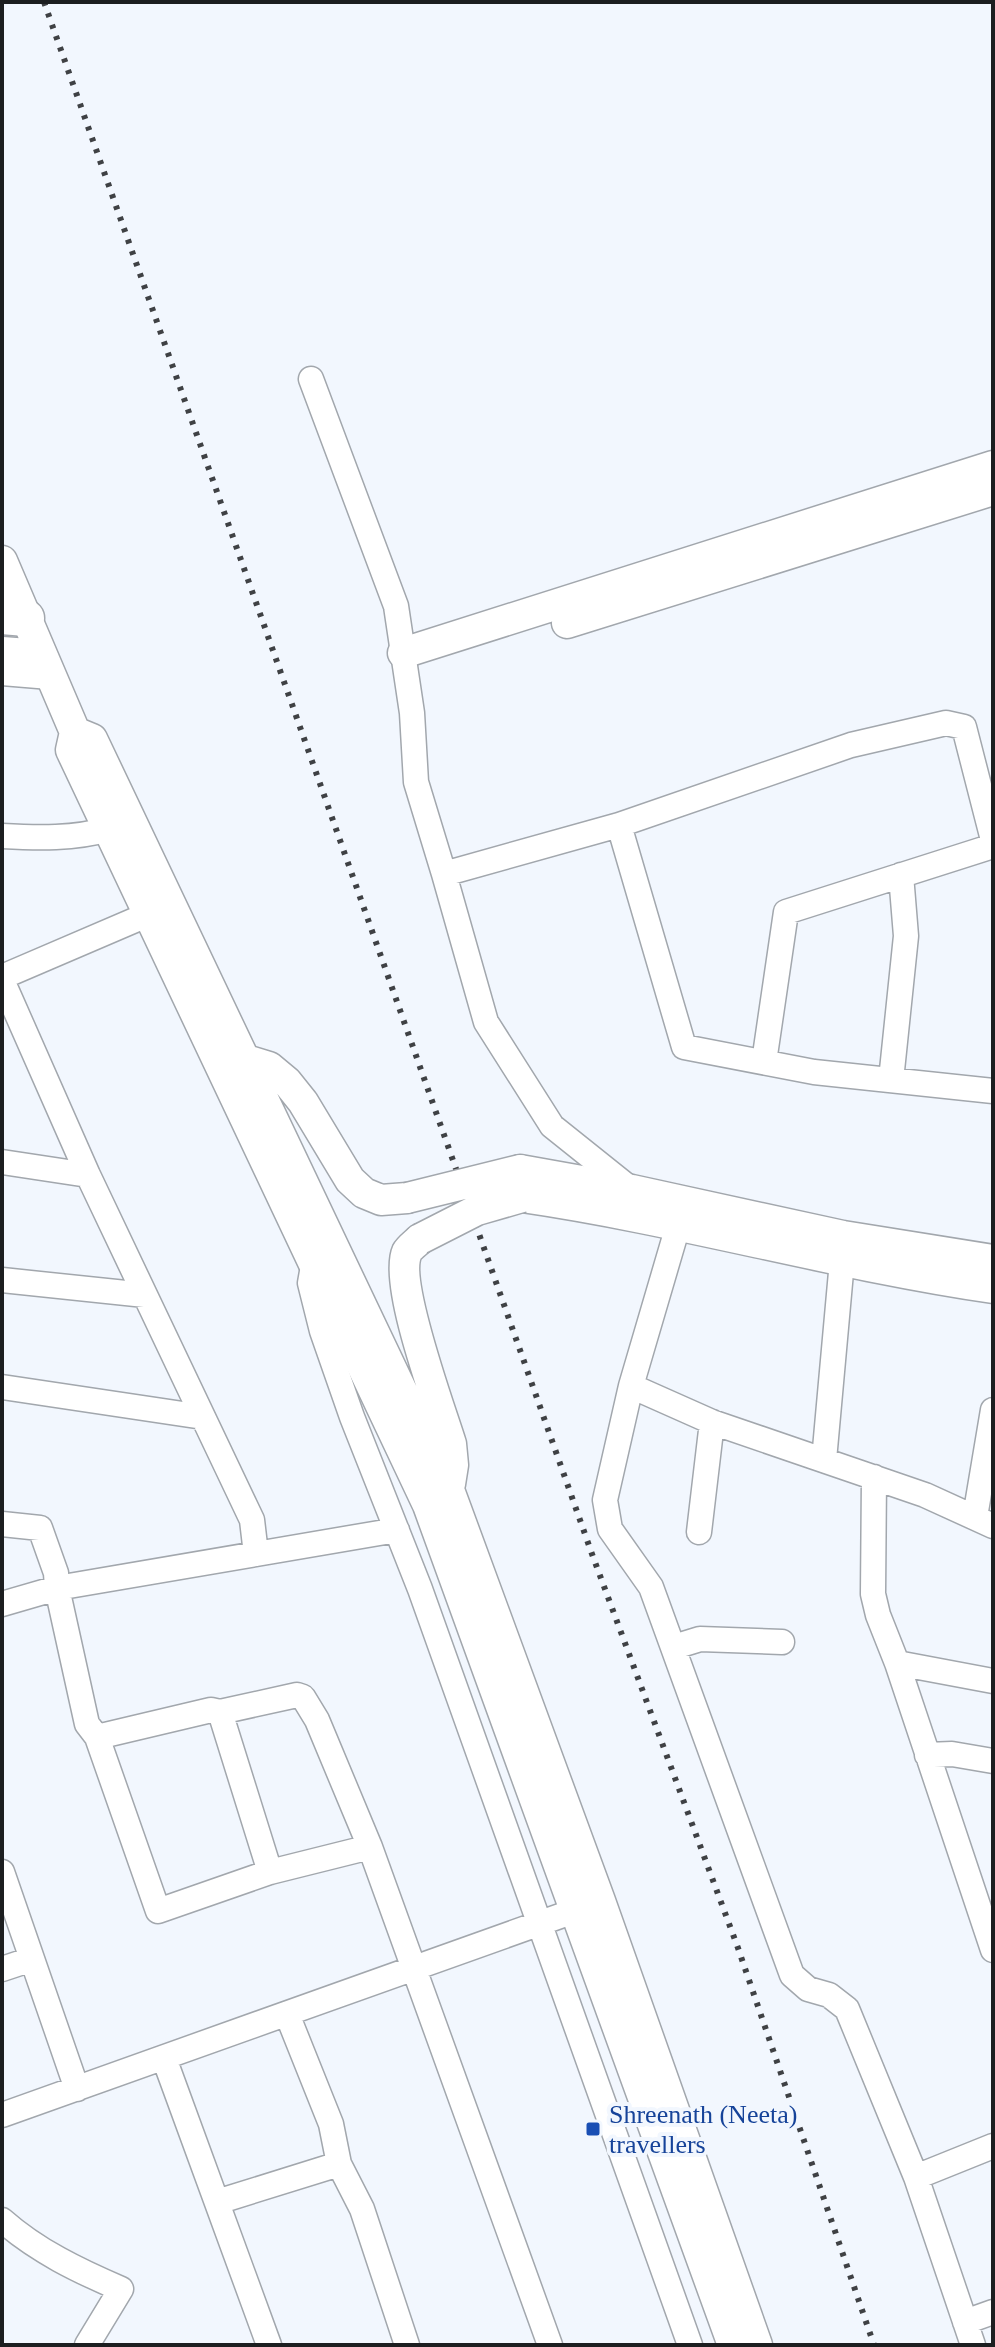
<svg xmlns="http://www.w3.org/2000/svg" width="995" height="2347" viewBox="0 0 995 2347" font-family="Georgia,serif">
  <rect width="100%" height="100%" fill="#f2f7fe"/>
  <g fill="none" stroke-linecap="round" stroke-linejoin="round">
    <defs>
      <path id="minor" d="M311 379 396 606 412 713 416 782 444 874
        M2 673 50 677
        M619 825 851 745 946 723 964 727 993 840
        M2 836C38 838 74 839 109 829
        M2 977 149 914
        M2 980 88 1175 252 1520 256 1554
        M764 1062 786 912 993 846
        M891 1080 906 936 901 875
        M2 1162 88 1175
        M632 1190 552 1126 486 1022 444 874 619 825 684 1047 814 1072 993 1091
        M678 1226 631 1386 712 1422 925 1495 993 1526
        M313 1266 310 1283 322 1331 352 1417 420 1589 690 2345
        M2 1280 145 1295
        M631 1386 605 1500 610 1529 651 1587 792 1975 808 1989 829 1995 847 2009 916 2177 973 2345
        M2 1387 203 1417
        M824 1460 842 1261
        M874 1477 873 1594 878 1615 897 1663 993 1950
        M975 1517 993 1410
        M2 1524 40 1528 56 1573 57 1588 397 1530
        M699 1532 712 1422
        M2 1604 57 1588 87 1724 97 1737 158 1911 270 1872 370 1847
        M674 1647 700 1639 782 1642
        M897 1663 993 1681
        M220 1712 270 1872
        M97 1737 211 1710 220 1712 297 1695 303 1697 317 1720 370 1847 550 2345
        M927 1755 952 1754 993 1761
        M2 1872 77 2089
        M2 1969 32 1959
        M287 2014 331 2124 339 2164 362 2209 407 2345
        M164 2058 269 2345
        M2 2115 577 1910
        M916 2177 993 2146
        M217 2202 339 2164
        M2 2220C37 2251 79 2271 121 2289L87 2345
        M965 2322 993 2312"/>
      <path id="tertiary" d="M2 561 75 732 71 750 428 1505 733 2345
        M567 623 993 490
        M2 652 41 655
        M403 653 993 466
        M75 732 92 739 449 1490 600 1901 757 2345
        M246 1060 269 1067 287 1082 303 1102 350 1180 364 1193 381 1200 407 1198
        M520 1170 632 1190 843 1236 993 1260
        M522 1197C680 1220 835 1265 993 1288
        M420 1239C416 1243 409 1248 407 1252 393 1283 440 1408 451 1444L453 1465 450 1484"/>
      <path id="primary" d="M2 616 26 618"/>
    </defs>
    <use href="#minor" stroke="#a2a7ad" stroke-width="27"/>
    <use href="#tertiary" stroke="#a2a7ad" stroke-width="33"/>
    <use href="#primary" stroke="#a2a7ad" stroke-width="39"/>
    <use href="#minor" stroke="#fff" stroke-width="24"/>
    <use href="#tertiary" stroke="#fff" stroke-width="30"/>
    <use href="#primary" stroke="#fff" stroke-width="36"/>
    <path stroke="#3f4144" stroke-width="6" stroke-dasharray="4 8" stroke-linecap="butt" d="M44 2 592 1554 738 1948 874 2345"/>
    <defs>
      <path id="tertiary-bridge" d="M407 1198 520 1170
        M420 1239 477 1210 522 1197"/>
    </defs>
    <use href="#tertiary-bridge" stroke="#a2a7ad" stroke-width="33" stroke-linecap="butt"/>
    <use href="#tertiary-bridge" stroke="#fff" stroke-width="30"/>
  </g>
  <rect fill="#1a4fb4" stroke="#f2f7fe" stroke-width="3" x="585" y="2121" width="16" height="16" rx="4"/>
  <g text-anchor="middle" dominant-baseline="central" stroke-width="8" stroke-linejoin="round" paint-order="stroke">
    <g font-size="26" fill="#164399" stroke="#f2f7fe" text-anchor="start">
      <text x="609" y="2114">Shreenath (Neeta)<tspan x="609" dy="30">travellers</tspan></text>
    </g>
  </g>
  <rect width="995" height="2347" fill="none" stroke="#1c1e20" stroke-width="8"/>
</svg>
